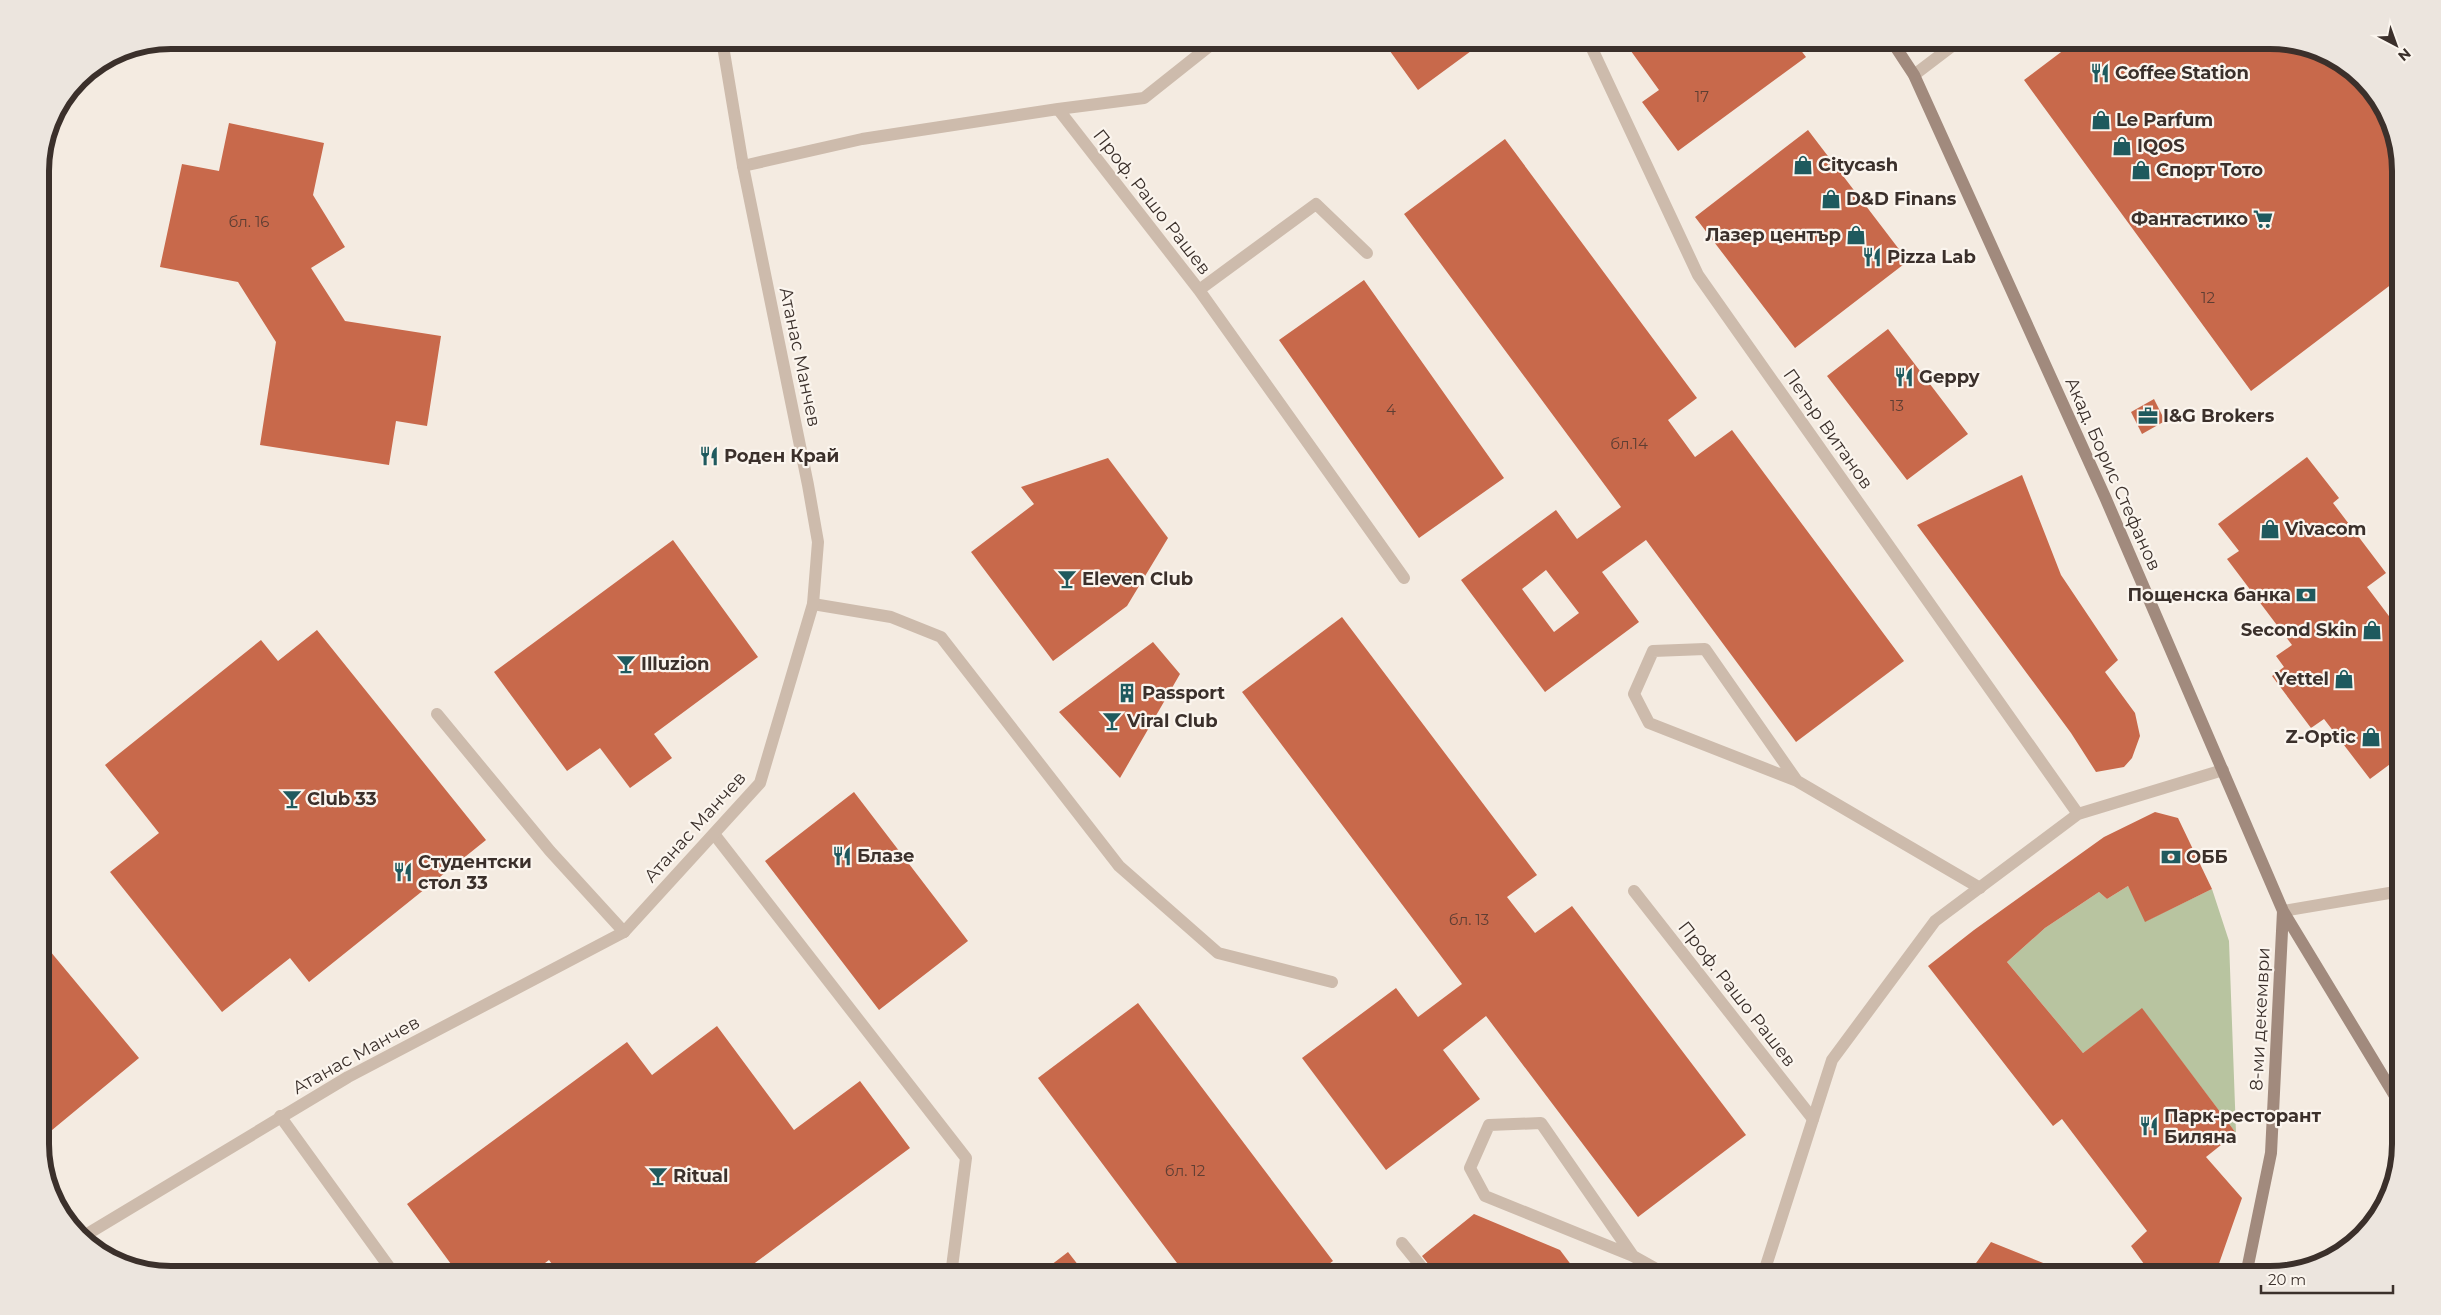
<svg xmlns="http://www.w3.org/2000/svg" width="2441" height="1315" viewBox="0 0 2441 1315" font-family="Montserrat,sans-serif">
  <rect width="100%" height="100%" fill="#f4ebe1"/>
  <path fill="#b8c4a0" d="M2128 886 2146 921 2212 889 2229 941 2236 1133 2142 1009 2083 1053 2007 962 2045 928 2099 892 2107 899Z"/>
  <path fill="#c8694b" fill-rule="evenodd" d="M1382 40H1486L1418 90Z
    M1623 40H1793L1806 57 1678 151 1642 102 1659 90Z
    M2077 40H2270L2328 54 2379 98 2401 162V277L2251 391 2024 80Z
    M229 123 324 143 313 195 345 247 311 268 345 321 441 336 427 426 396 421 389 465 260 445 276 342 238 282 160 267 182 164 219 171Z
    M1808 130 1908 261 1795 348 1695 217Z
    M1505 139 1697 398 1668 420 1695 457 1732 430 1904 661 1796 742 1646 540 1602 572 1639 622 1545 692 1461 580 1556 510 1577 539 1621 507 1404 214ZM1546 570 1579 613 1554 632 1522 589Z
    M1364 280 1504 478 1419 538 1279 340Z
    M1888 329 1968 434 1907 480 1827 376Z
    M2154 399 2165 421 2142 434 2131 412Z
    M2307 457 2339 498 2333 503 2386 573 2367 587 2401 632V756L2370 779 2324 719 2311 728 2272 676 2284 667 2276 656 2292 645 2227 559 2239 551 2218 524Z
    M1108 458 1168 538 1127 606 1053 661 971 552 1034 504 1021 487Z
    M2022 475 2061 575 2118 660 2105 672 2135 713 2140 736 2132 758 2124 767 2096 772 2071 733 1917 525Z
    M673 540 758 657 654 734 672 758 630 788 600 748 567 771 494 672Z
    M1342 617 1537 875 1507 897 1535 933 1572 906 1746 1135 1638 1217 1486 1016 1443 1050 1480 1099 1386 1170 1302 1058 1396 988 1418 1017 1462 984 1242 692Z
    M317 630 486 840 309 982 290 958 222 1012 110 872 159 833 105 765 261 640 278 661Z
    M1153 642 1180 674 1120 778 1059 712Z
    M854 792 968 941 879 1010 765 861Z
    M2155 812 2178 818 2212 889 2145 922 2128 886 2107 899 2099 892 2045 928 2007 962 2083 1053 2142 1008 2236 1133 2206 1157 2242 1198 2215 1275H2152L2131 1246 2147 1231 2062 1119 2053 1126 1928 966 1974 930 2104 837Z
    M40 939 139 1058 40 1140Z
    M1138 1003 1333 1261 1314 1275H1186L1038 1078Z
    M717 1026 794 1130 860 1081 910 1148 744 1271 747 1275H560L549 1260 529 1275H459L407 1204 627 1042 652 1075Z
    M1474 1214 1560 1250 1575 1270 1569 1275H1437L1422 1256Z
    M1991 1242 2073 1275H1970L1969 1273Z
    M1068 1252 1086 1275H1038Z
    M319 1270 322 1275H295V1274Z"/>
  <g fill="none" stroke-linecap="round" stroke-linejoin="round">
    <path stroke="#cdbbac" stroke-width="12" d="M1058 109 1144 98 1217 40
      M743 166 862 139 1058 109 1199 290 1404 578
      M1199 290 1316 204 1367 253
      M813 604 891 617 941 637 1119 866 1218 953 1332 982
      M437 714 550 851 624 932
      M1797 781 1649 723 1634 694 1653 651 1705 649 1797 781 1980 888
      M714 834 966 1158 951 1275
      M1634 891 1813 1119
      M280 1116 395 1275
      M1402 1243 1428 1275
      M1633 1256 1541 1123 1489 1125 1470 1168 1485 1196 1633 1256 1667 1275"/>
    <path stroke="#cdbbac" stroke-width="12" d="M1588 40 1698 275 2078 814
      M1914 75 1960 40
      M2283 911 2401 891
      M84 1236 348 1077 624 932 760 783 813 604 818 542 808 485 743 166 722 40
      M1763 1275 1832 1060 1935 921 2078 814 2223 770"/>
    <path stroke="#a18a7d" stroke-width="12" d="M1891 40 1914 75 2105 497 2283 911 2401 1106
      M2334 1256 2346 1250
      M2246 1275 2271 1153 2283 911"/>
  </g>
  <defs>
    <symbol id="restaurant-bare" viewBox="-9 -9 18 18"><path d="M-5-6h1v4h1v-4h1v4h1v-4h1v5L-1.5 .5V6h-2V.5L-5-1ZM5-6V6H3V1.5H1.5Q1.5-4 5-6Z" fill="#1f5a5e" stroke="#fbf5ee" stroke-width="2.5" paint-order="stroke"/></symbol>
    <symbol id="shop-bare" viewBox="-9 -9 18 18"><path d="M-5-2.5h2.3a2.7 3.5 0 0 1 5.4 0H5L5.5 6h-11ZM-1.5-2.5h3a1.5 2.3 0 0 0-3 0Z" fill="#1f5a5e" stroke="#fbf5ee" stroke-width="2.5" paint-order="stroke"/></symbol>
    <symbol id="supermarket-bare" viewBox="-9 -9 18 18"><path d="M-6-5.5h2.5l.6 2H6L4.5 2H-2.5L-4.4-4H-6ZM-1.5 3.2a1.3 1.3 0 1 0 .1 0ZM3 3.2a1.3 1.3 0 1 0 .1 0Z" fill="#1f5a5e" stroke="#fbf5ee" stroke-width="2.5" paint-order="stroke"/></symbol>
    <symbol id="office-bare" viewBox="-9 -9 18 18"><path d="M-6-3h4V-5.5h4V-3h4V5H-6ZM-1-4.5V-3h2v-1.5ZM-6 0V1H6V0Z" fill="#1f5a5e" stroke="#fbf5ee" stroke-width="2.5" paint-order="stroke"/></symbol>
    <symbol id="bar-bare" viewBox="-9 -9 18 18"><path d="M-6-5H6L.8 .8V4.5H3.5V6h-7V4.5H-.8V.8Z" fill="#1f5a5e" stroke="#fbf5ee" stroke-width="2.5" paint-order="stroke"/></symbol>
    <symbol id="bank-bare" viewBox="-9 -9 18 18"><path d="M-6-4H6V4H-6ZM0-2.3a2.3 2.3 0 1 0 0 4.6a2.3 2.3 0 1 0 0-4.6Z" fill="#1f5a5e" stroke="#fbf5ee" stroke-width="2.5" paint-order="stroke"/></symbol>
    <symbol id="building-bare" viewBox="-9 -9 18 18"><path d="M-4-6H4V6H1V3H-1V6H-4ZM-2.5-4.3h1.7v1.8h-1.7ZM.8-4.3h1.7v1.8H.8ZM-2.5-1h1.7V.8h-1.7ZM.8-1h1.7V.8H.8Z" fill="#1f5a5e" stroke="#fbf5ee" stroke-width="2.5" paint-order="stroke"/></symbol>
  </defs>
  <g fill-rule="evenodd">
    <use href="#restaurant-bare" x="2086" y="59" width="28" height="28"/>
    <use href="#shop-bare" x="2087" y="106" width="28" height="28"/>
    <use href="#shop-bare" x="2108" y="132" width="28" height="28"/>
    <use href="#shop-bare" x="1789" y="151" width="28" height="28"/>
    <use href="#shop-bare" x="2127" y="156" width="28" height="28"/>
    <use href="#shop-bare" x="1817" y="185" width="28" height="28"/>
    <use href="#supermarket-bare" x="2249" y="205" width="28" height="28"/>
    <use href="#shop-bare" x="1842" y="221" width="28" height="28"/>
    <use href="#restaurant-bare" x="1858" y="243" width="28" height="28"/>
    <use href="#restaurant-bare" x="1890" y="363" width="28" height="28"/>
    <use href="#office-bare" x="2134" y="402" width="28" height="28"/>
    <use href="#restaurant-bare" x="695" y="442" width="28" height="28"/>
    <use href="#shop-bare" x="2256" y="515" width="28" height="28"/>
    <use href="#bar-bare" x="1053" y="565" width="28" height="28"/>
    <use href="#bank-bare" x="2292" y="581" width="28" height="28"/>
    <use href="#shop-bare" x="2358" y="616" width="28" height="28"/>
    <use href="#bar-bare" x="612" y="650" width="28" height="28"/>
    <use href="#shop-bare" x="2330" y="665" width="28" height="28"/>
    <use href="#building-bare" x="1113" y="679" width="28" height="28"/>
    <use href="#bar-bare" x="1098" y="707" width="28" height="28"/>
    <use href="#shop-bare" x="2357" y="723" width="28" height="28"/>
    <use href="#bar-bare" x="278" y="785" width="28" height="28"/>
    <use href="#restaurant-bare" x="828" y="842" width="28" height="28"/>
    <use href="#bank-bare" x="2157" y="843" width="28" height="28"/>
    <use href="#restaurant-bare" x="389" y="858" width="28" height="28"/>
    <use href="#restaurant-bare" x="2135" y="1112" width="28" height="28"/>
    <use href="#bar-bare" x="644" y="1162" width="28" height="28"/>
  </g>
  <g text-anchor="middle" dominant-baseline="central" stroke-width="4.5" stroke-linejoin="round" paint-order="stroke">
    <g font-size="15" fill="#5e3e33">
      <text x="1702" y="96">17</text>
      <text x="249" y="221">бл. 16</text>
      <text x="2208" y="297">12</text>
      <text x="1897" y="405">13</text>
      <text x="1391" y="409">4</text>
      <text x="1629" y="443">бл.14</text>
      <text x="1469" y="919">бл. 13</text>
      <text x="1185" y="1170">бл. 12</text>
    </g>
    <g font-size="18" font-weight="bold" fill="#3b302b" stroke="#fbf5ee" text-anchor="start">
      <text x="2115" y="73">Coffee Station</text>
      <text x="2116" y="120">Le Parfum</text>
      <text x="2137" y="146">IQOS</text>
      <text x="1818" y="165">Citycash</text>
      <text x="2156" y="170">Спорт Тото</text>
      <text x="1846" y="199">D&amp;D Finans</text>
      <text x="2248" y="219" text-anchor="end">Фантастико</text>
      <text x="1841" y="235" text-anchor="end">Лазер център</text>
      <text x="1887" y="257">Pizza Lab</text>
      <text x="1919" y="377">Geppy</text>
      <text x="2163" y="416">I&amp;G Brokers</text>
      <text x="724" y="456">Роден Край</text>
      <text x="2285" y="529">Vivacom</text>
      <text x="1082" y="579">Eleven Club</text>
      <text x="2291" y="595" text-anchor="end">Пощенска банка</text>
      <text x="2357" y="630" text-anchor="end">Second Skin</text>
      <text x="641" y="664">Illuzion</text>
      <text x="2329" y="679" text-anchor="end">Yettel</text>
      <text x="1142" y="693">Passport</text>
      <text x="1127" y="721">Viral Club</text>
      <text x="2356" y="737" text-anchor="end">Z-Optic</text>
      <text x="307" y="799">Club 33</text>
      <text x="857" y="856">Блазе</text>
      <text x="2186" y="857">ОББ</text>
      <text x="418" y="862">Студентски<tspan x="418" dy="21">стол 33</tspan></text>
      <text x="2164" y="1116">Парк-ресторант<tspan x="2164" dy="21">Биляна</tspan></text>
      <text x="673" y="1176">Ritual</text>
    </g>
    <g font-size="18" fill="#3b302b" stroke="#fbf5ee">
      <text transform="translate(1152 202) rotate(52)">Проф. Рашо Рашев</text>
      <text transform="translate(800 357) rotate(78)">Атанас Манчев</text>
      <text transform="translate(1828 429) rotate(55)">Петър Витанов</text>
      <text transform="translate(2113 474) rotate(66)">Акад. Борис Стефанов</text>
      <text transform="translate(695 827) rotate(-48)">Атанас Манчев</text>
      <text transform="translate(1737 994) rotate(52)">Проф. Рашо Рашев</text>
      <text transform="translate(2260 1019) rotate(-87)">8-ми декември</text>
      <text transform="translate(356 1055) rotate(-29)">Атанас Манчев</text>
    </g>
  </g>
  <path d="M0 0H2441V1315H0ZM171 49H2270A122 122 0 0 1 2392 171V1144A122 122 0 0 1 2270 1266H171A122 122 0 0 1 49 1144V171A122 122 0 0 1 171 49Z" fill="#ece5de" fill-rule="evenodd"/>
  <path fill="none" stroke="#3b302b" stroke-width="6" d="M171 49H2270A122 122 0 0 1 2392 171V1144A122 122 0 0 1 2270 1266H171A122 122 0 0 1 49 1144V171A122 122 0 0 1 171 49Z"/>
  <g transform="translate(2396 45) rotate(139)" stroke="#fbf5ee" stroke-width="4" paint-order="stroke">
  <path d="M0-4L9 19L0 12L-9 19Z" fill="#3b302b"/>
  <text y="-8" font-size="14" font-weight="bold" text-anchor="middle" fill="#3b302b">N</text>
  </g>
  <path d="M2261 1285v8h132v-8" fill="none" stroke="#3b302b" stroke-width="2.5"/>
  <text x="2268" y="1285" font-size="15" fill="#3b302b" stroke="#fbf5ee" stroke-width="4" paint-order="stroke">20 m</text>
</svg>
